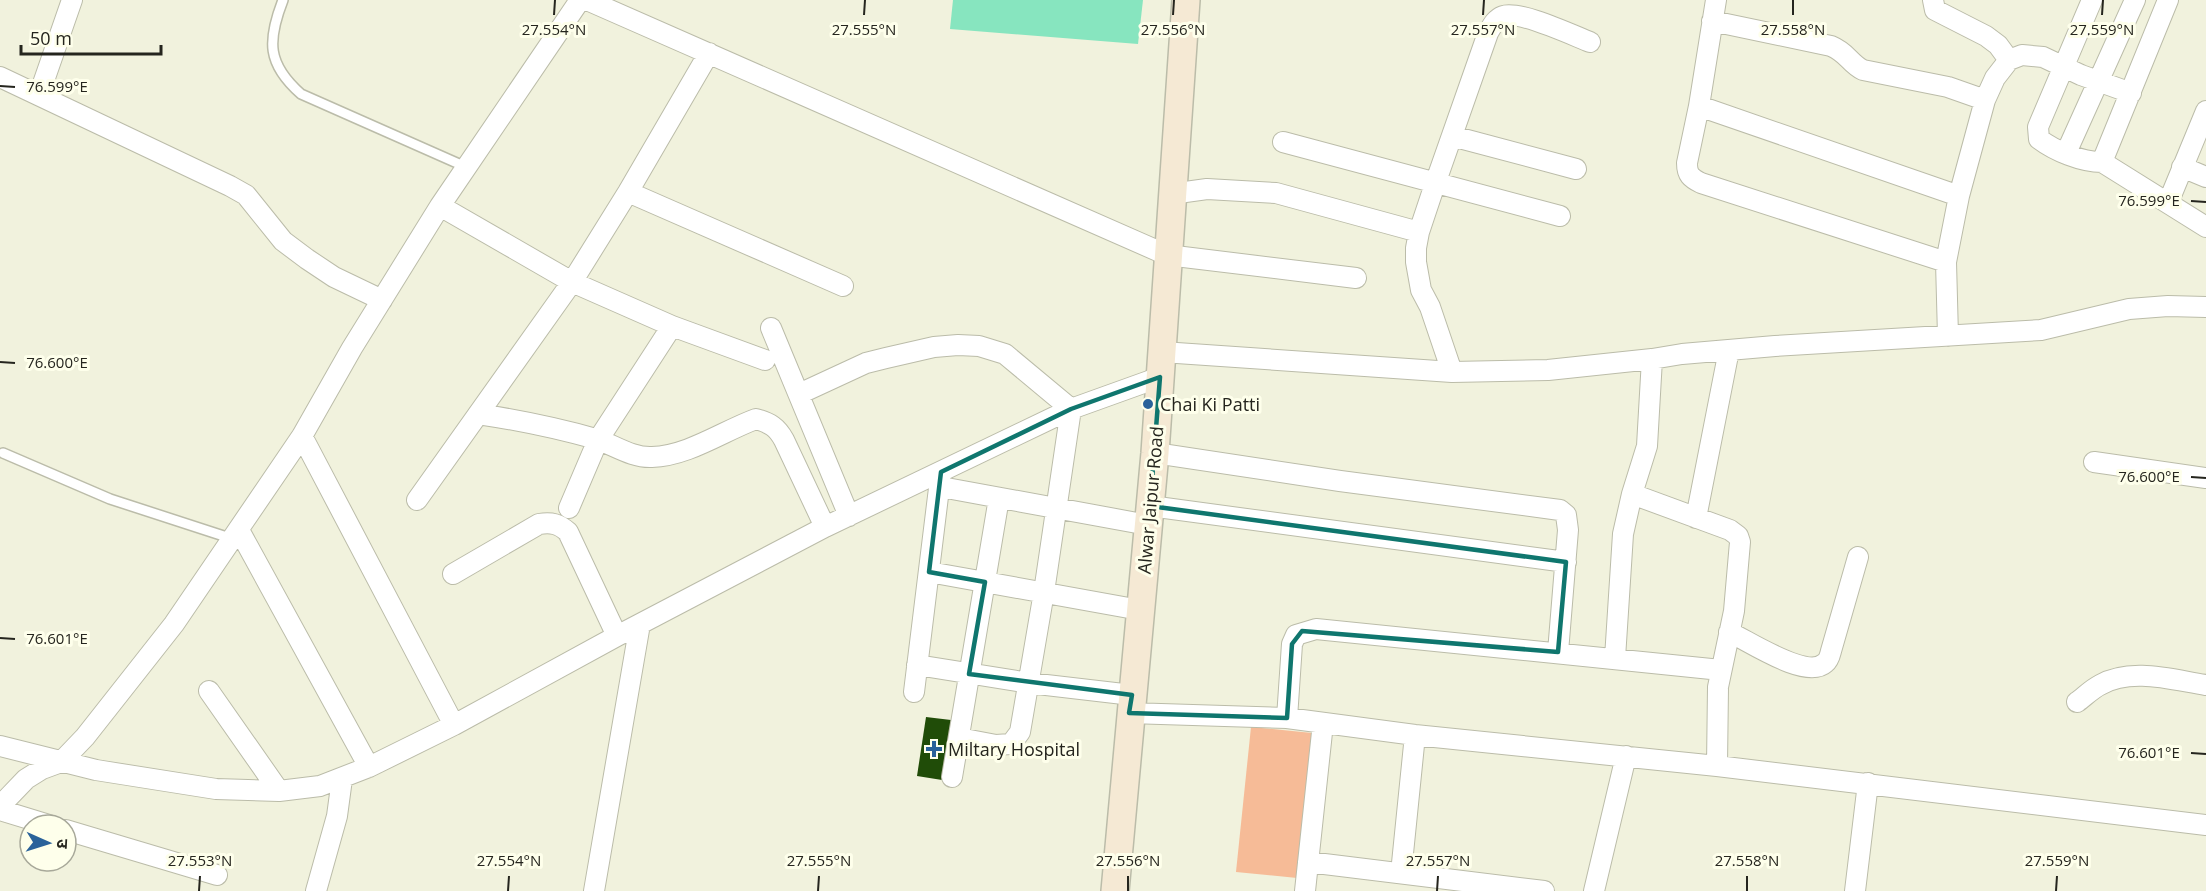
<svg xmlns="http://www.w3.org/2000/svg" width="2206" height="891" viewBox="0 0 2206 891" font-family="'Open Sans','Noto Sans Devanagari',sans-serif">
  <rect width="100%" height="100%" fill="#f1f2dd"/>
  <path fill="#f6bb97" d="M1251 727 1322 734 1307 879 1236 872Z"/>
  <path fill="#87e5bf" d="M953 0H1143L1138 44 950 29Z"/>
  <path fill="#204c08" d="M926 717 951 720 942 780 917 776Z"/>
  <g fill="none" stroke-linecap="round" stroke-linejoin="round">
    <defs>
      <path id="lane" d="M283 0C267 41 267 64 301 94L466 167
        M3 453 110 499 233 539"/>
      <path id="street" d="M587 0 1167 255 1356 278
        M1716 0 1699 106 1687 163C1687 175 1691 178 1701 183L1946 262
        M1933 0 1935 10 1986 36 1998 45 2009 60
        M2092 0 2038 127 2039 139C2055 151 2081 162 2102 162L2168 0
        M1712 21 1831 46C1848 53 1849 63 1863 70L1948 87 1985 100
        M0 77 230 186 246 195 283 241 307 259 334 277 382 300
        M39 95 72 0
        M1699 106 1959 196
        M1452 136 1576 169
        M1283 142 1560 216
        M2066 153 2135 0
        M2102 162 2206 227
        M2182 167 2206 177
        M628 192 843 286
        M1171 194 1207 189 1276 193 1419 232
        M2168 203 2206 111
        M440 206 572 282 672 326 765 360
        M771 328 849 516
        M1948 336 1946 262 1959 196 1985 100 1995 78 2009 60 2022 55 2043 57 2081 75 2131 93
        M1162 352 1452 372 1548 370 1652 359 1682 354 1775 346 2041 330 2129 309 2168 306 2206 307
        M1452 372 1430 307 1421 290 1416 262V248L1419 232 1435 184 1488 33C1492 26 1495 19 1503 16 1519 10 1572 35 1590 42
        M799 394 866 363 886 358 934 347 958 345 979 346 1005 354 1071 409 1044 592 1020 732 1011 744 996 745 959 738
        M478 414C518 420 557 428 596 439 614 445 632 458 652 457 688 456 723 431 756 419 770 423 777 427 784 440L825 527
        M302 436 454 725
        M1155 453 1340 481 1560 510 1566 515 1568 530 1558 652
        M2094 462 2206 478
        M941 487 1148 525
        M1632 494 1730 530 1738 536 1740 542 1734 611 1718 687 1717 766
        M417 500 572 282 628 192 709 53
        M1150 506 1566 562
        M569 508 598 440 672 326
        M1696 518 1729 350
        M239 530 369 767
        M929 572 1140 610
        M453 574 539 524C552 522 559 524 568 532L617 636
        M1729 632C1749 641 1806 680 1825 663 1829 660 1830 655 1831 651L1858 557
        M1615 658 1623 534 1632 494 1647 446 1652 359
        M917 665 1029 683 1132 695
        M209 691 279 791
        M914 692 941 472
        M2077 702C2084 697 2092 689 2100 685 2131 667 2173 680 2206 685
        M1129 713 1287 718 1415 735 1717 766 2206 825
        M1287 718 1292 644 1296 635 1316 629 1721 670
        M0 746 96 770 216 789 279 791 320 786 369 767 454 725 617 636 825 527 1071 409 1160 377
        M952 777 999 498
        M0 806 26 779 42 769 61 762 85 737 174 624 302 436 352 348 440 206 580 0
        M0 810 49 825
        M66 830 217 875
        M1308 862 1544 891
        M1401 873 1415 735
        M316 891 337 816 342 779
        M594 891 640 624
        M1305 891 1323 723
        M1594 891 1626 756
        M1855 891 1868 783"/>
      <path id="secondary" d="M1115 891 1155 453 1186 0"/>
    </defs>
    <use href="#lane" stroke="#bbbca9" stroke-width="12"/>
    <use href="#street" stroke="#bbbca9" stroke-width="22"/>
    <use href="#secondary" stroke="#bbbca9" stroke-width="30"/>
    <use href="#lane" stroke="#fff" stroke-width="9"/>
    <use href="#street" stroke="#fff" stroke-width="20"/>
    <use href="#secondary" stroke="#f5e9d4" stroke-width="27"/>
  </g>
  <path fill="none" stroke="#0f766e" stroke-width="4.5" stroke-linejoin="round" d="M1160 377 1150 506 1566 562 1558 652 1302 631 1292 644 1287 718 1129 713 1132 695 969 674 985 582 929 572 941 472 1071 409Z"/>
  <path fill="none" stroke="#25251e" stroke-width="2" d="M554 15 555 0M864 15 865 0M1173 15 1174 0M1483 15 1484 0M1793 15V0M2102 15 2103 0M0 86 15 87M2191 201 2206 202M0 362 15 363M2191 477 2206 478M0 638 15 639M2191 753 2206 754M199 891 200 876M508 891 509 876M818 891 819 876M1128 891V876M1437 891 1438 876M1747 891V876M2056 891 2057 876"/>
  <g fill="#2a629a" stroke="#feffeb" stroke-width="2">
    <circle cx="1148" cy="404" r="6"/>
    <path d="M931 740h6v6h6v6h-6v6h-6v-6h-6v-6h6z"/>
  </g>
  <g text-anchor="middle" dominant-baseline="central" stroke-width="6" stroke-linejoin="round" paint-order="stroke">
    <g font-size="18" fill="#25251e" stroke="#feffeb" text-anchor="start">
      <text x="1160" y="404">Chai Ki Patti</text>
      <text x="948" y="749">Miltary Hospital</text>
    </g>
    <g font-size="18" fill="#25251e" stroke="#feffeb">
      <text transform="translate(1150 500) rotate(-85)">Alwar Jaipur Road</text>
    </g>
  </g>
  <g font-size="15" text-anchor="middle" fill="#25251e" stroke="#feffeb" stroke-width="6" stroke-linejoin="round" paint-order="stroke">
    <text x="554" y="35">27.554°N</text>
    <text x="864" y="35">27.555°N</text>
    <text x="1173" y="35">27.556°N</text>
    <text x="1483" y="35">27.557°N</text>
    <text x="1793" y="35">27.558°N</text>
    <text x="2102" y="35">27.559°N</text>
    <text x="57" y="92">76.599°E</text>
    <text x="2149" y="206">76.599°E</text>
    <text x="57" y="368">76.600°E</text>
    <text x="2149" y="482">76.600°E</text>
    <text x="57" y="644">76.601°E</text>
    <text x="2149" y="758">76.601°E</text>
    <text x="200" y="866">27.553°N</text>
    <text x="509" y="866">27.554°N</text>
    <text x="819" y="866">27.555°N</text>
    <text x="1128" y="866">27.556°N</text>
    <text x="1438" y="866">27.557°N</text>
    <text x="1747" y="866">27.558°N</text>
    <text x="2057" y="866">27.559°N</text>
  </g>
  <g transform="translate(48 843) rotate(93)"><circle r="28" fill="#feffeb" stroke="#a7a899" stroke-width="1.5"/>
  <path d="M0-4.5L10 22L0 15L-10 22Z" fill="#2a629a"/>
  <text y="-9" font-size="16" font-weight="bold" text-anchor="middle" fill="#25251e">उ</text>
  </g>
  <path d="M21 45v9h140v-9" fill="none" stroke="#25251e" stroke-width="3"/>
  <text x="30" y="45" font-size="18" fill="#25251e" stroke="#feffeb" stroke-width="4.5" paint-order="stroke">50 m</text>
</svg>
